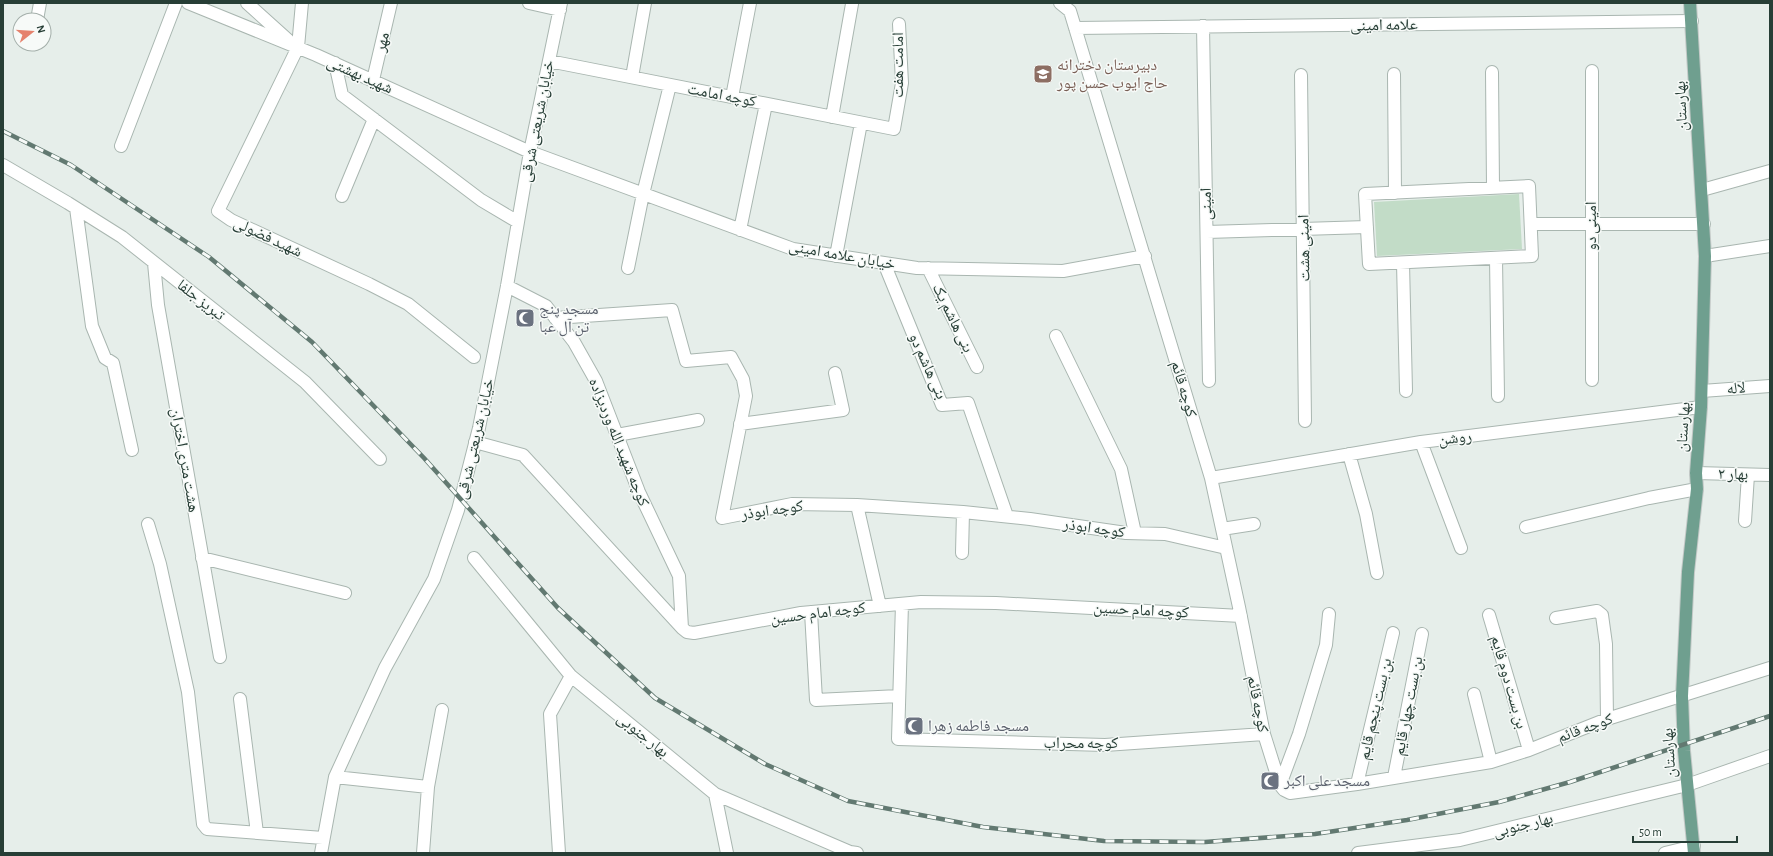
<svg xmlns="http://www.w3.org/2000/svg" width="1773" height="856" viewBox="0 0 1773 856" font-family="'Alegreya Sans','Noto Naskh Arabic',sans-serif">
  <rect width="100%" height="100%" fill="#e6eeea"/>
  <path fill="#c2dcc7" d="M1519 194 1522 249 1377 256 1374 202Z"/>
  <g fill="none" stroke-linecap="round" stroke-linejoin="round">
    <defs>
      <path id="minor" d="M188 3 316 55 530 152 793 249 917 268 1063 271 1145 256
        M247 3 288 40
        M302 3 298 47 218 211 231 220 369 284 408 304 474 357
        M529 3 560 10
        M1060 3 1070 11 1211 478 1239 607 1264 734 1280 785 1284 790 1290 793 1357 784 1491 762 1529 750 1607 719 1770 668
        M37 20 40 3
        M1203 26 1209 381
        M1075 28 1692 21
        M549 61 894 129 902 83 899 24
        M335 63 342 95 481 200 518 222
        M1492 72 1493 188
        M1394 74 1395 193
        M1301 75 1305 421
        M632 77 645 3
        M373 80 391 3
        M732 97 750 3
        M832 117 852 4
        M121 146 176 3
        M3 165 68 203 122 237 305 382 380 459
        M1529 186 1532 256 1369 264 1365 194Z
        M1702 190 1770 171
        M342 196 374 119
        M76 208 92 326 105 358 113 363 132 450
        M1531 224H1704
        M740 230 766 104
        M1207 232 1367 227
        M836 256 861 123
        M1705 256 1770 246
        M1496 258 1498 396
        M154 263 158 305 220 657
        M884 263 942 405 968 403 1007 516
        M1403 263 1406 391
        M628 268 643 194 670 85
        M928 268 977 367
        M507 286 546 306 574 342 596 381 639 492 679 576 682 628
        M555 318 672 310 686 361 731 357 743 379 746 396 722 518 792 504 857 505 963 512 1030 519 1126 533 1165 534 1226 548
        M1056 336 1121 469 1135 533
        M1592 380V71
        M1702 391 1770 386
        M740 424 843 410 835 373
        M617 435 698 420
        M475 442 523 455 682 628 687 632 694 633 801 613 921 602 996 603 1241 616
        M1421 442 1461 548
        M1349 454 1366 514 1377 573
        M1696 473 1770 475
        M1211 478 1421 442 1701 407
        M857 505 880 606
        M1745 521 1748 475
        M148 524 160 564 188 692 203 824 207 829 323 838
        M1526 527 1649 498 1697 489
        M1222 529 1254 524
        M962 553 963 512
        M202 558 345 593
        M474 558 571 676 715 794 850 852 857 853
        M902 604 898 739 1105 745 1264 734
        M811 612 816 700 899 696
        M1489 615 1529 750
        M1556 618 1597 611 1602 615 1606 644 1607 719
        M1474 694 1491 762
        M240 699 257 833
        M335 777 428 787 423 853
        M1394 777 1422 634
        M1357 784 1393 633
        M1280 785 1299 734 1326 645 1329 614
        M428 787 442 710
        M715 794 727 853
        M321 853 335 777 385 668 434 579 458 510 479 428 507 286 530 152 561 3
        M559 853 550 714 571 676
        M1358 853 1460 840 1687 785 1770 756
        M1665 853 1694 846"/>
      <path id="major" d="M1690 3 1705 256 1701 407 1696 473 1697 489 1688 572 1682 696 1684 751 1694 853"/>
    </defs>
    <use href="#minor" stroke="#a9b6b0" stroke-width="14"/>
    <use href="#major" stroke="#c3c9c7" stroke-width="14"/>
    <use href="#minor" stroke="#fff" stroke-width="12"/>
    <use href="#major" stroke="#6f9f8f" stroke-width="12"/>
    <defs>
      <path id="rail" d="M3 131 71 165 209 257 312 342 424 458 558 608 655 698 765 764 848 801 983 827 1104 841 1205 842 1315 834 1407 820 1499 802 1570 782 1770 716"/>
    </defs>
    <use href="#rail" stroke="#627971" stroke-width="4.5"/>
    <use href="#rail" stroke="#f7faf8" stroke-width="3" stroke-dasharray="9" stroke-linecap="butt"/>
  </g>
  <defs>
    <symbol id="school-square" viewBox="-11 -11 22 22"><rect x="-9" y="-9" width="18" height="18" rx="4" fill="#8d6e63" stroke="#f7faf8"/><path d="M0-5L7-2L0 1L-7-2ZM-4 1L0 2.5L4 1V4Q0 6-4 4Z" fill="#fff"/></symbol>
    <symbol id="mosque-square" viewBox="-11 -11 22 22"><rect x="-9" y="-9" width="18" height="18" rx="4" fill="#6b7280" stroke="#f7faf8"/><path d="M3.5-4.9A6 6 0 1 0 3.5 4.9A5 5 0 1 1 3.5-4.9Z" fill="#fff"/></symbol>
  </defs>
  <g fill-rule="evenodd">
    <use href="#school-square" x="1032" y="63" width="22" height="22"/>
    <use href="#mosque-square" x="514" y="307" width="22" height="22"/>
    <use href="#mosque-square" x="903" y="715" width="22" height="22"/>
    <use href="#mosque-square" x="1259" y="770" width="22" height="22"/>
  </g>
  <g text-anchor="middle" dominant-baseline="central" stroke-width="3" stroke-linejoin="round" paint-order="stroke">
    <g font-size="16" fill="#273e36" stroke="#f7faf8">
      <text transform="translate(1384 25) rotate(-1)">علامه امینی</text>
      <text transform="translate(382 42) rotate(-76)">مهر</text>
      <text transform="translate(898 65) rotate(-90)">امامت هفت</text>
      <text transform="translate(360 75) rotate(24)">شهید بهشتی</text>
      <text transform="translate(722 95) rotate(11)">کوچه امامت</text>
      <text transform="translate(1681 106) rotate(-93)">بهارستان</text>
      <text transform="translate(537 121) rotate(-79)">خیابان شریعتی شرقی</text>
      <text transform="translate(1206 204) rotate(-91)">امینی</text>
      <text transform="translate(1591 226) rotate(-90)">امینی دو</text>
      <text transform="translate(268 237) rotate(25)">شهید فضولی</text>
      <text transform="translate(1304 248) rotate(-91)">امینی هشت</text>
      <text transform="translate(842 255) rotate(10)">خیابان علامه امینی</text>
      <text transform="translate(201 300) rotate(38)">تبریز جلفا</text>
      <text transform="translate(953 318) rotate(64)">بنی هاشم یک</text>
      <text transform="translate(928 366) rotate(66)">بنی هاشم دو</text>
      <text transform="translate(1736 388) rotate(-4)">لاله</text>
      <text transform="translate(1184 389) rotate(74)">کوچه قائم</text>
      <text transform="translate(1683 427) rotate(-86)">بهارستان</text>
      <text transform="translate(1455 438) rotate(-7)">روشن</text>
      <text transform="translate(475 439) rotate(-77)">خیابان شریعتی شرقی</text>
      <text transform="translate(619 442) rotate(68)">کوچه شهید الله وردیزاده</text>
      <text transform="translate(185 460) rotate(80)">هشت متری اختران</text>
      <text transform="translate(1733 474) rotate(1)">بهار ۲</text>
      <text transform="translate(772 510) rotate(-8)">کوچه ابوذر</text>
      <text transform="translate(1094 528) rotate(8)">کوچه ابوذر</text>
      <text transform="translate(1141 610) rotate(3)">کوچه امام حسین</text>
      <text transform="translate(818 613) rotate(-7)">کوچه امام حسین</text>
      <text transform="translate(1509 682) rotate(74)">بن بست دوم قایم</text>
      <text transform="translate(1258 704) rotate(79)">کوچه قائم</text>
      <text transform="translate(1408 706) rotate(-79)">بن بست چهار قایم</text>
      <text transform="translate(1375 709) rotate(-77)">بن بست پنجم قایم</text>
      <text transform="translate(1585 728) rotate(-20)">کوچه قائم</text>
      <text transform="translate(643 735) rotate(39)">بهار جنوبی</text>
      <text x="1081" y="743">کوچه محراب</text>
      <text transform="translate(1669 753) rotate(-94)">بهارستان</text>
      <text transform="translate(1523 825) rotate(-14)">بهار جنوبی</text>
    </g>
    <g font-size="16" fill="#785e54" stroke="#f7faf8" text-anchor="start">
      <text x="1057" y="65">دبیرستان دخترانه<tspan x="1057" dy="18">حاج ایوب حسن پور</tspan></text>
    </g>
    <g font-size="16" fill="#5b616d" stroke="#f7faf8" text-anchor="start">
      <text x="539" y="309">مسجد پنج<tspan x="539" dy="18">تن آل عبا</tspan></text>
      <text x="928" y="726">مسجد فاطمه زهرا</text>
      <text x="1284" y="781">مسجد علی اکبر</text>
    </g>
  </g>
  <rect width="1773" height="856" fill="none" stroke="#273e36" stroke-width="8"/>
  <g transform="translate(32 32) rotate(73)"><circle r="19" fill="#f7faf8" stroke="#a4afaa"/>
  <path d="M0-3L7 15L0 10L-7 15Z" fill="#e5826d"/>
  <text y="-6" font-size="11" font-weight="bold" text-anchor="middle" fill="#273e36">N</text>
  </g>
  <path d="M1633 836v6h104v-6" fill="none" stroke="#273e36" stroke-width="2"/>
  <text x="1639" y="836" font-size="12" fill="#273e36" stroke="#f7faf8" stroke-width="3" paint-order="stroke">50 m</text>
</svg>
